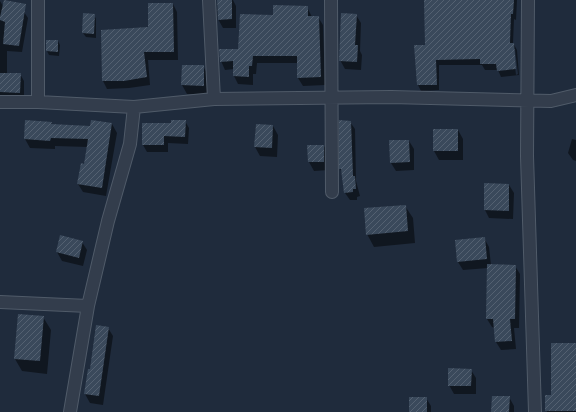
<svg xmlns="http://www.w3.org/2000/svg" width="576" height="412" viewBox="0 0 576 412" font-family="'Roboto Condensed',sans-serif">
  <defs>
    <pattern id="building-hatch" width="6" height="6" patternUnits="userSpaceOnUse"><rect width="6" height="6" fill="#3a495b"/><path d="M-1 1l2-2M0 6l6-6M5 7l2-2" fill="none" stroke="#546171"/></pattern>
  </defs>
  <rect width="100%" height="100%" fill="#1f2b3c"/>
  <path fill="#0007" fill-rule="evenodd" d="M217 0H233L236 6V28H223L218 19Z
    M434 0H517L516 20 514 19 513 43 517 50 519 75 501 77 498 70H485L482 65H439V90L421 91 418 85 415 46 426 45ZM513 49H515L518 74 516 75Z
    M0 1 3 6 24 12 28 18 22 52 7 51V74H20L24 81V99L0 101Z
    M173 4 177 12 178 60H148L150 85 129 88 107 89 103 81 102 31 149 28Z
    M307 7 312 17H318L323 25 325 85 303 86 298 78V63H257L256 74H253V85L238 84 234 76V69L225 70 221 61 239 50 258 23Z
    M84 14 94 15 96 19V38L86 37 83 33Z
    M356 15 361 23 360 51 362 55 361 70 345 69 340 60Z
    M58 41 60 45 59 56 49 55 47 51Z
    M183 66H203L208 75V94H187L182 85Z
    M185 121 189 128 188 144 168 143V152H147L143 145 172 124Z
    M340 121 350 122 355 129 356 181 360 196 357 197V200H350L345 193 343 174 340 169Z
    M51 123 52 125 91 127 112 124 117 133 106 196 83 192 78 184 85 165 88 147 55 146V149L30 148 25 139Z
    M256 125 273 126 278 135 277 157 260 156 255 147Z
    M434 130H458L463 139V160H439L434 151Z
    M572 139 576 140V161L573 160 568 153Z
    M409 141 414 149V170L396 171 391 163Z
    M308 146H324L329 154V170L314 171 309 162Z
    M509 185 514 193 513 219 489 218 485 210Z
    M405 206 413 218 415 243 374 247 367 234Z
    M484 238 489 247 491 265 515 266 520 274 519 328H514L516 349 501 350 496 342 495 328 492 327 487 319 488 268 463 270 458 262Z
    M82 242 87 250 83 266 62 261 57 252Z
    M43 317 51 330 47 374 22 371 15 359Z
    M108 328 113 336 103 405 90 403 85 394 91 370Z
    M576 363V412H547L546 396H552Z
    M471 370 476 378V394H454L449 385Z
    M509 397 514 406V412H492Z
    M426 398 431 406V412H410Z"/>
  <path fill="url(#building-hatch)" d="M4 0 26 4 19 46 3 44 5 22 0 20V17Z
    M217 0H232V19L218 20Z
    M424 0H514L513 14H511L510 43H514L516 69 497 71 496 64H480V59L436 60 437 85H417L414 45H425Z
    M148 3H173L174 52H144L147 77 124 81H102L101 30 148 27Z
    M273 5 308 6V16H319L321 77 297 78V56H253L252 66H249V77L233 76V61L220 62 219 49H238L240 14 273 15Z
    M83 13 95 14 94 34 82 33Z
    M341 13 357 14 355 45H358L357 62 339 61Z
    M46 40H58V52L46 51Z
    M182 65H204V86L181 85Z
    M0 73H21L20 93 0 92Z
    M25 120 52 122 51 124 90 126 91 120 112 123 102 188 77 184 81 163 84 164 88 139 51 138 50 141 24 139Z
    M171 120H186L185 137 164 136V145H142V123H171Z
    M339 120 351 121 353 176H355L356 189H353V192L344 193 341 169H339Z
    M256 124 273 125 272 148 254 147Z
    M433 129H458V151H433Z
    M389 140H409L410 162 390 163Z
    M307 145H324V162H308Z
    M484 183 509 184V211L484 210Z
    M406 205 408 231 366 235 364 208Z
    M60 235 83 241 79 258 56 252Z
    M485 237 487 259 457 262 455 240Z
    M487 264 516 265 515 319H510L512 341 495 342 493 319H486Z
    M18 314 44 316 40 361 14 359Z
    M96 325 109 327 99 396 84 394 88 369H90Z
    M551 343H576V411H545V395H551Z
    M448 368 472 369 471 386H448Z
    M492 396H510L509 412H491Z
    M409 397H427V412H409Z"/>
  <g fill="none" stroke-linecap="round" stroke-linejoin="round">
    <defs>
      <path id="minor" d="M38 0V102
        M209 0 214 99
        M331 0 332 192
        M528 0 527 156 535 412
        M0 102H38L134 107 214 99 391 97 551 101 576 95
        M0 302 88 306
        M70 412 88 306 108 221 130 144 134 107"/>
    </defs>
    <use href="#minor" stroke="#505b69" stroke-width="14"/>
    <use href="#minor" stroke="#333d4c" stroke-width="12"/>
  </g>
</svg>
